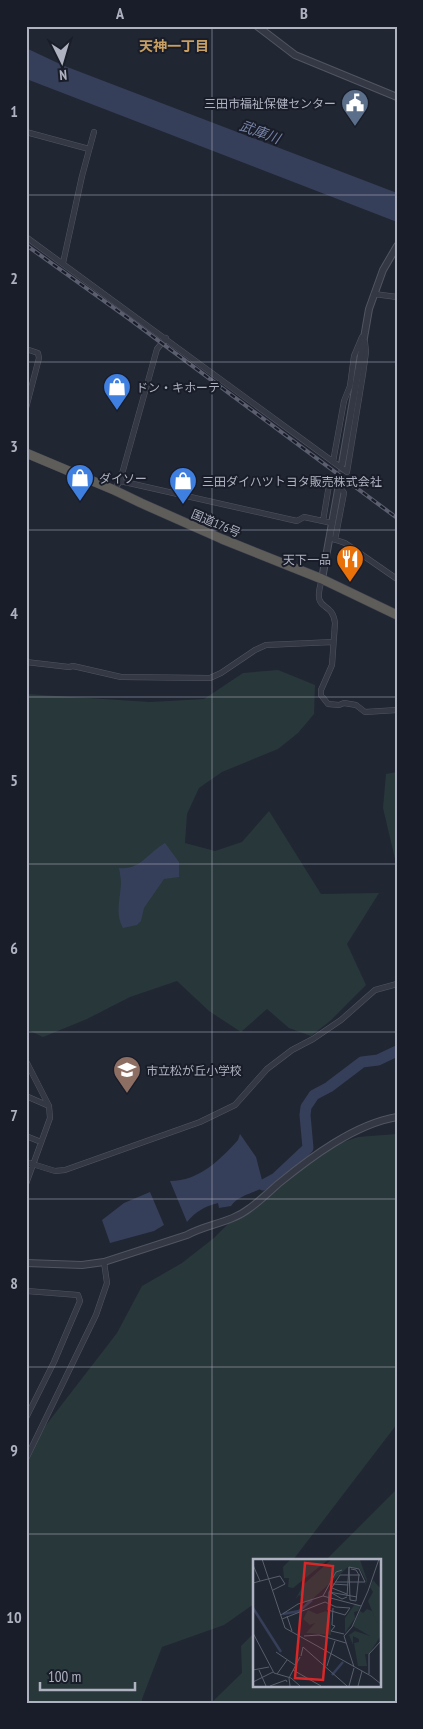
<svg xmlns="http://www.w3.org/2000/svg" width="423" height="1729" viewBox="0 0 423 1729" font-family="'PT Sans Narrow','Noto Sans JP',sans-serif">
  <rect width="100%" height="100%" fill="#212633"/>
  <path fill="#28373a" d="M278 670 315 685 314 714 298 733 278 749 222 772 199 788 187 814 185 843 215 851 242 842 269 811 321 894 379 893 347 944 366 985 330 1021 311 1036 289 1028 267 1009 241 1032 209 1011 177 981 130 997 87 1019 43 1037 26 1029V694L150 702 204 699 243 673Z
    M397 772V867L383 808 386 774Z
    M397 1134V1424L293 1560H254V1604L224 1625 162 1647 142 1699V1703H26V1451L117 1333 142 1286 182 1263 214 1238 242 1210 303 1156 358 1137Z
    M397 1489V1703H211L242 1673 241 1646 254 1633V1685H379V1560H326Z"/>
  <path fill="#363f59" d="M26 48 62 65 397 193V222L29 80 26 79Z
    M165 843 179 862V877L164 879 144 908 141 921 137 925 123 928C115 914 120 900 121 884 121 879 120 874 119 868 139 871 149 852 165 843Z
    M240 1134 256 1157 262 1180 269 1184C258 1193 240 1193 231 1206L219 1208 218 1203C204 1207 196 1211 187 1222L170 1181C199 1181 220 1160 238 1140Z
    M150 1192 164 1225 154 1231 110 1243 102 1220 124 1203Z"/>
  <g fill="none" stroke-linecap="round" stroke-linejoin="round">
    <path stroke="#363f59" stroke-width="11" d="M263 1185 276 1178 308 1148 305 1115 306 1107 314 1095 329 1087 362 1062 378 1060 397 1051"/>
    <path stroke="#3d424f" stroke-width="6" stroke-dasharray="6 3" stroke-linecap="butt" d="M338 490 342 464"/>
    <defs>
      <path id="minor" d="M26 132 89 149
        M26 237 347 472 363 374 366 352 365 342
        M63 263 82 176 94 132
        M374 294 397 297
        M26 349 38 353 39 358 26 408
        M333 462 344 401 350 386 354 356 362 337
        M120 481 297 521 304 517 332 523
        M114 490 120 481 157 349 166 338
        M323 521 329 485 333 483 342 490 344 493 335 540
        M333 539 345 543 397 579
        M322 579C311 615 332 598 335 623L332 665 321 690V695L328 704 339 705 344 703 356 705 365 712 397 710
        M26 662 69 667 73 666 121 677 210 678 221 673 255 650 266 645 333 642
        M26 1061 49 1106 50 1118 26 1184
        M26 1096 49 1106
        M26 1136 41 1142
        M26 1162 55 1171 65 1170 200 1122 235 1105 267 1069 292 1050 313 1039 341 1020 375 990 397 984
        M26 1307V1289
        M26 1418 54 1362 80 1301 78 1295 27 1291
        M26 1459 96 1315 107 1283 104 1262"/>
      <path id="tertiary" d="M257 26 295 55 397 97
        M342 464 369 309 383 270 397 246
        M322 579 338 490
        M26 1263 82 1265 104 1262 187 1235C207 1224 231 1223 250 1208 260 1201 269 1192 278 1184 311 1157 355 1124 397 1117"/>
      <path id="trunk" d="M26 453 114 490 141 503 222 539 322 579 397 615"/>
    </defs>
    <use href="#minor" stroke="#515562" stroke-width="6"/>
    <use href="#tertiary" stroke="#515562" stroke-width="8"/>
    <use href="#trunk" stroke="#3e424f" stroke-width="10"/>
    <use href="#minor" stroke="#343844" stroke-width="5"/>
    <use href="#tertiary" stroke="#343844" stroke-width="6"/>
    <use href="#trunk" stroke="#5e5d5a" stroke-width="9"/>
    <defs>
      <path id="rail" d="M26 245 128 318 397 518"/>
    </defs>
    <use href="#rail" stroke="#5a5e6e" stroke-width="4"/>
    <use href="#rail" stroke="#191d29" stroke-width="2" stroke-dasharray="5.5" stroke-linecap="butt"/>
  </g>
  <path fill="none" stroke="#aeb2c1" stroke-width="1" stroke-opacity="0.55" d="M212 26V1703M26 195H397M26 362H397M26 530H397M26 697H397M26 864H397M26 1032H397M26 1199H397M26 1367H397M26 1534H397"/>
  <defs>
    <symbol id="civic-pin" viewBox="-11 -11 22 30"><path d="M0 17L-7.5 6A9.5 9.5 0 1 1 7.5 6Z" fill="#5c6f8a" stroke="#191d29"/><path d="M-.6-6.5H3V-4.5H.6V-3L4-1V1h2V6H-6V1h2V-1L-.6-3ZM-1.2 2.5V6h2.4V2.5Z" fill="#fff"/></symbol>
    <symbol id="shop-pin" viewBox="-11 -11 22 30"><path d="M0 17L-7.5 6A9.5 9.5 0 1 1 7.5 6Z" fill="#3f7fe0" stroke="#191d29"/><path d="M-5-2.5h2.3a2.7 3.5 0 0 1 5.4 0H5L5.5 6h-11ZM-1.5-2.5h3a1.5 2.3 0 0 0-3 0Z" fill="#fff"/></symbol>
    <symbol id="restaurant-pin" viewBox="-11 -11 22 30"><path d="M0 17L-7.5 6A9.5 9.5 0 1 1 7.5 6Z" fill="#e8710a" stroke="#191d29"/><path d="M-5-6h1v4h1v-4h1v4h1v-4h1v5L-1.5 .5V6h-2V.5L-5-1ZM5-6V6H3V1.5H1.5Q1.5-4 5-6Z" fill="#fff"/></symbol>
    <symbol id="school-pin" viewBox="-11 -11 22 30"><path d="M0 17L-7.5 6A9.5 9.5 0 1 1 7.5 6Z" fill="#8d6e63" stroke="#191d29"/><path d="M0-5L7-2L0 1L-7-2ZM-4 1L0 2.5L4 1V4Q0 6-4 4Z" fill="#fff"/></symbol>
  </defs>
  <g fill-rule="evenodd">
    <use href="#civic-pin" x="339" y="87" width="32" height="43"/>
    <use href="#shop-pin" x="101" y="371" width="32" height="43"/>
    <use href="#shop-pin" x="64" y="462" width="32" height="43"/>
    <use href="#shop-pin" x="167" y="465" width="32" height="43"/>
    <use href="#restaurant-pin" x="334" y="543" width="32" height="43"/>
    <use href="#school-pin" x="111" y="1054" width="32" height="43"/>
  </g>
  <g text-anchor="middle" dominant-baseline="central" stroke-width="4" stroke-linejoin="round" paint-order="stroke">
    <g font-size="12" fill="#aeb2c1" stroke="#191d29" text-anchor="start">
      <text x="336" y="103" text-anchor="end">三田市福祉保健センター</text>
      <text x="136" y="387">ドン・キホーテ</text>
      <text x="99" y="478">ダイソー</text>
      <text x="202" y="481">三田ダイハツトヨタ販売株式会社</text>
      <text x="331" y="559" text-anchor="end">天下一品</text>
      <text x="146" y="1070">市立松が丘小学校</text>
    </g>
    <g font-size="12" fill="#aeb2c1" stroke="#191d29">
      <text transform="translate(216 523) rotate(23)">国道176号</text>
    </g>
    <g font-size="14" font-weight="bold" fill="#c89f62" stroke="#191d29">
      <text x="174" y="46">天神一丁目</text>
    </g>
    <g font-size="14" font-style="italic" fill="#7885a8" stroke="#191d29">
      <text transform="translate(260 132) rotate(20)">武庫川</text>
    </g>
  </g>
  <g transform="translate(253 1559)">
    <rect width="128" height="128" fill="#212633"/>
    <path d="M38 0H76L40 29 35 28 36 19H31L30 8ZM79 0 107 1 114 21 112 28 113 21 107 10 95 8 56 43H48L49 38 46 36 42 41 51 25ZM120 21 127 29V78L116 95H112L114 107H105L101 84 106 83V80L100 77V86L96 76 102 72 117 77 100 67 107 52 110 54 114 50 119 52 126 69 115 42 120 33 117 28ZM102 45 107 47 105 52 101 53 102 59 92 74V59ZM55 51 64 55 73 52 77 55 78 76 53 74 62 64 57 66 50 60Z" fill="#28373a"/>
    <path fill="none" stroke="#363f59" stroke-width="2.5" d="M0 49 28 93M30 55 46 52 59 41M79 116 90 103"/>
    <path fill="none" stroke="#595e6c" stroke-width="1" d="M9 0 32 69 118 117 128 125M0 6 7 22M96 8 97 41 103 42 106 16 103 11 98 10M15 20 27 17 32 25 20 31M82 23H112L106 10 96 8M0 24 15 20M80 25 95 26M79 29 94 35M76 33 87 16H107M77 33 89 40 94 38M70 37 83 13 89 11M94 37 96 8M80 49 79 66 82 67 78 72 91 75M97 49 92 56 75 51 76 33 104 38M28 56 45 45 70 37 108 47M34 57 39 72M29 60 72 43 83 48 97 49M0 74 21 114 38 119 47 127M51 77 66 76 93 84M23 93 42 106M48 97 50 88 94 127M74 107 82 82M101 108 91 77 99 68 115 32 126 0M0 111 16 108M6 111 13 127M40 111 68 127M24 115 34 101M116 115V95L128 82M0 123 20 113M17 127 33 121 34 123M37 127 36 119 47 98M96 127 101 109M105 127 109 112"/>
    <path fill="#d62828" fill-opacity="0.15" stroke="#d62828" stroke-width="2.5" d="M52 4 80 7 70 121 42 119Z"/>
    <rect width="128" height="128" fill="none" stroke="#aeb2c1" stroke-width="2.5"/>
  </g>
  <rect width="423" height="1729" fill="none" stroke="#191d29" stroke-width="55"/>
  <g transform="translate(62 62) rotate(175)" stroke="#191d29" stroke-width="4" paint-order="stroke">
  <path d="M0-4L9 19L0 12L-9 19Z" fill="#aeb2c1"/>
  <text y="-8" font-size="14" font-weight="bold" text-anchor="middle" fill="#aeb2c1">N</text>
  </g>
  <path d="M40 1682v8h95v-8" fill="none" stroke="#aeb2c1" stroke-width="2.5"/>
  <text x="48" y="1682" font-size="15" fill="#aeb2c1" stroke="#191d29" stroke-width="4" paint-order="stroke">100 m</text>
  <rect x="28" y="28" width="368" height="1674" fill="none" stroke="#aeb2c1" stroke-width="2"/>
  <g font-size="16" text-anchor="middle" font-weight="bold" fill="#aeb2c1">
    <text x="120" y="19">A</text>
    <text x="304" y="19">B</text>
    <text x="14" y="117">1</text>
    <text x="14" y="284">2</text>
    <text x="14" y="452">3</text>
    <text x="14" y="619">4</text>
    <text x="14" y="786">5</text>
    <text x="14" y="954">6</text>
    <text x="14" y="1121">7</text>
    <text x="14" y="1289">8</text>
    <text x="14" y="1456">9</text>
    <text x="14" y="1623">10</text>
  </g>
</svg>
